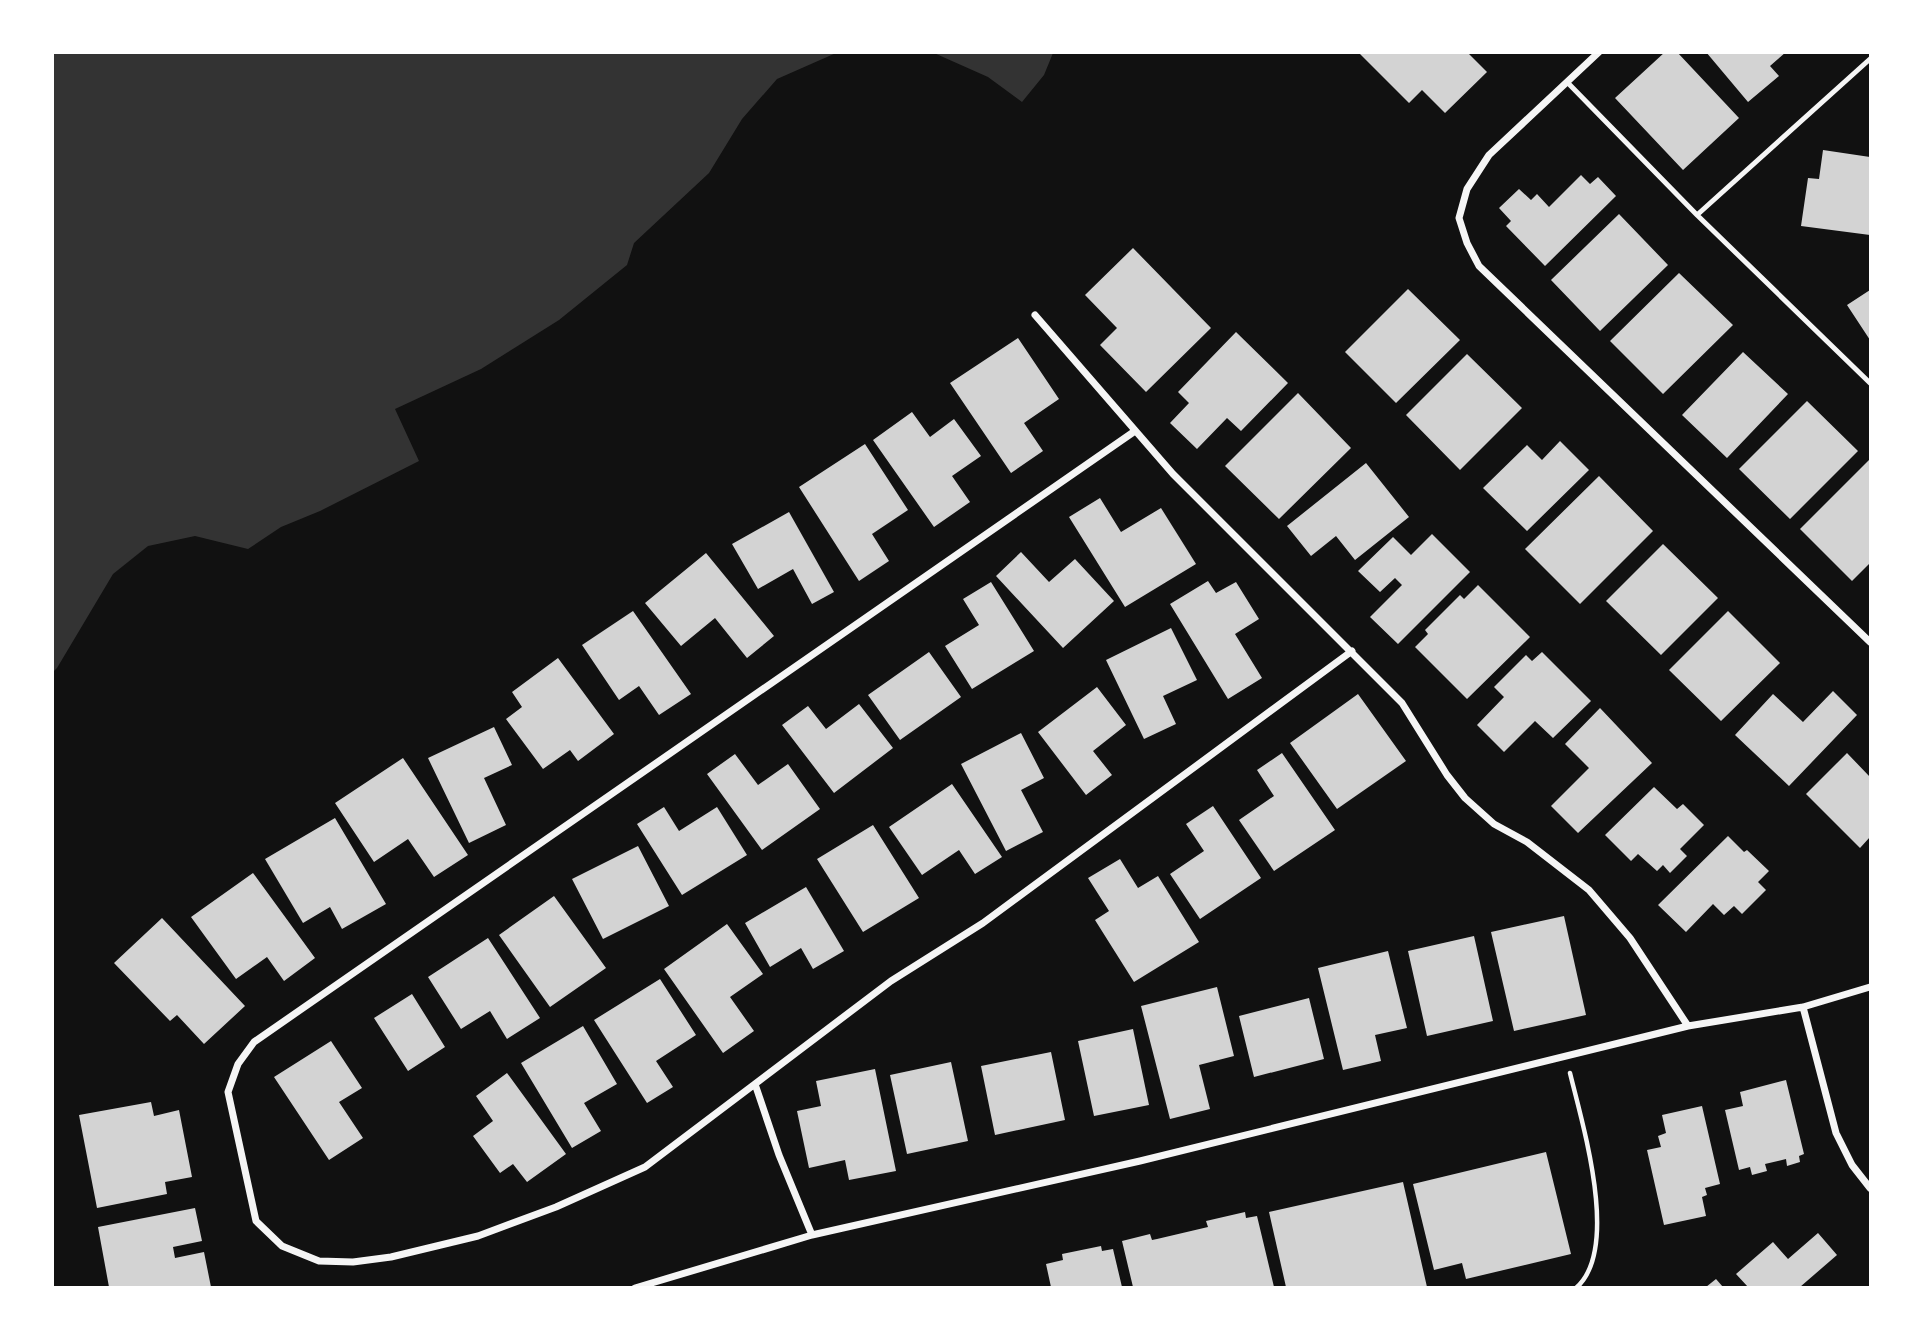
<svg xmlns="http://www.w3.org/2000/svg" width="1923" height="1340" viewBox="0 0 1923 1340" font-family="'Nunito Sans',sans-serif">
  <rect width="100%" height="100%" fill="#111"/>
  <path fill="#333" d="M53 52H836V53L777 79 742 119 709 173 634 243 627 265 559 320 481 369 395 409 419 461 320 511 281 527 248 549 195 536 148 546 113 574 57 668 53 672Z
    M934 53H1053L1044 75 1022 102 988 77Z"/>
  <path fill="#d3d3d3" d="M1362 52H1467L1487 72 1445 113 1422 90 1409 103 1360 54Z
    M1665 52H1677L1739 118 1683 170 1615 98Z
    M1706 52H1786L1770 66 1779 76 1748 102Z
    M1823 150 1870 157V235L1801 226 1808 178 1819 179Z
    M1581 175 1590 184 1598 177 1616 196 1545 266 1506 226 1511 221 1499 208 1519 189 1531 200 1537 194 1549 207Z
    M1619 214 1668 265 1600 331 1551 280Z
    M1133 248 1211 328 1146 392 1100 345 1117 328 1085 295Z
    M1679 273 1733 325 1663 394 1610 341Z
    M1408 289 1460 340 1396 403 1345 352Z
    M1870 290V340L1847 305Z
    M1236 332 1288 383 1241 431 1227 418 1197 449 1170 423 1189 403 1178 392Z
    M1018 338 1059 399 1024 423 1043 451 1011 473 950 383Z
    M1743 352 1788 394 1727 458 1682 415Z
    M1467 354 1522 408 1460 470 1406 415Z
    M1298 393 1351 448 1279 519 1225 466Z
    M1807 401 1858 451 1790 519 1739 469Z
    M912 412 930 437 954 419 981 456 952 476 970 502 934 527 873 440Z
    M1560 441 1589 470 1527 531 1483 488 1527 445 1542 460Z
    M865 444 908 510 872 534 889 561 859 581 799 487Z
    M1869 460 1870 563 1852 581 1800 529Z
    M1366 463 1409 517 1355 560 1336 536 1311 556 1287 526Z
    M1599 476 1653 531 1580 604 1525 549Z
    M1100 498 1121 532 1161 508 1196 564 1125 607 1069 517Z
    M789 512 834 592 812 604 793 569 758 589 732 544Z
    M1432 534 1470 572 1398 644 1370 617 1402 585 1395 578 1380 592 1358 571 1393 537 1411 555Z
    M1663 544 1718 598 1661 655 1606 601Z
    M1021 552 1049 582 1075 559 1114 601 1063 648 996 576Z
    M706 553 774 636 747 658 715 618 681 646 645 603Z
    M1208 581 1216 593 1236 582 1259 619 1235 634 1262 678 1228 699 1170 604Z
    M991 582 1034 651 972 689 945 646 979 625 963 599Z
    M1478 585 1530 637 1467 699 1415 647 1428 634 1425 630 1460 595 1464 599Z
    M633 611 691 694 659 715 639 686 619 700 582 645Z
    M1728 611 1780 663 1721 721 1669 670Z
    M1171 628 1197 680 1163 696 1176 724 1144 739 1106 660Z
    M929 652 961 697 900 740 868 695Z
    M1542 652 1591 701 1553 738 1535 721 1504 752 1477 725 1504 697 1494 687 1526 655 1532 661Z
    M558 658 614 734 578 761 570 750 543 769 506 719 522 707 512 692Z
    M1097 687 1126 725 1093 751 1112 775 1086 795 1038 732Z
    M1833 691 1857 715 1789 786 1735 735 1773 694 1803 722Z
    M1358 694 1406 761 1337 809 1290 743Z
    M859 704 893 748 834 793 782 725 808 706 826 729Z
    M1600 708 1652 763 1578 833 1551 806 1589 768 1565 744Z
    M494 727 512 765 484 778 506 825 469 843 428 758Z
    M1021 733 1044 778 1021 790 1043 832 1006 851 961 764Z
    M1282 753 1335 830 1274 871 1239 820 1274 796 1257 770Z
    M1847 753 1870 777V837L1860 848 1806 794Z
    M735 754 758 785 788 764 820 809 762 850 707 774Z
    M403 758 468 855 434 877 408 839 374 862 335 803Z
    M952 784 1002 857 975 874 959 850 922 875 889 827Z
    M1654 787 1677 809 1683 804 1704 825 1680 849 1687 856 1670 873 1663 865 1657 871 1638 854 1631 861 1605 835Z
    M1213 806 1261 878 1200 919 1170 874 1204 851 1186 824Z
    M664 807 679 831 717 807 747 855 682 895 637 824Z
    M335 818 386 904 342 929 330 907 303 923 265 859Z
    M873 825 919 898 863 932 817 859Z
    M1728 836 1744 852 1747 850 1769 871 1758 882 1766 890 1742 914 1734 906 1724 915 1713 904 1686 932 1658 905Z
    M638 846 669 906 603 939 572 879Z
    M1120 859 1138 888 1158 876 1199 942 1134 982 1095 920 1109 911 1088 878Z
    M253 873 315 958 284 981 267 957 236 979 191 917Z
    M806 887 844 951 813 969 801 948 770 967 745 923Z
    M554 896 606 968 550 1007 499 935Z
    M1564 916 1586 1015 1514 1031 1491 932Z
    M162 918 245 1006 204 1044 177 1015 170 1021 114 963Z
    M727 924 763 974 730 997 754 1031 723 1053 664 969Z
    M1474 936 1493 1021 1427 1036 1408 951Z
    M488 938 540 1018 507 1039 490 1011 461 1029 428 977Z
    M1388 951 1407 1028 1375 1035 1381 1061 1343 1070 1318 968Z
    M660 979 696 1035 656 1061 673 1087 647 1103 594 1020Z
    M1217 987 1234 1056 1199 1065 1210 1109 1170 1119 1141 1006Z
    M412 994 445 1047 408 1071 374 1018Z
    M1309 998 1324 1059 1254 1077 1239 1016Z
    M583 1026 617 1084 584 1103 601 1131 572 1148 521 1063Z
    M1133 1029 1149 1105 1094 1116 1078 1041Z
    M331 1041 362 1088 339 1102 363 1138 329 1160 274 1077Z
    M1051 1052 1065 1120 995 1135 981 1066Z
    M951 1062 968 1141 907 1154 890 1075Z
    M875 1069 896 1171 849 1180 845 1160 809 1168 797 1111 821 1106 816 1081Z
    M507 1073 566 1154 527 1182 513 1164 500 1173 473 1136 493 1121 476 1096Z
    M1786 1080 1804 1154 1799 1156 1800 1162 1787 1166 1786 1159 1765 1164 1767 1171 1752 1175 1750 1167 1739 1170 1725 1110 1743 1106 1740 1092Z
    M151 1102 154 1116 179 1110 192 1177 165 1182 167 1194 97 1208 79 1115Z
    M1702 1106 1720 1184 1705 1188 1707 1195 1702 1197 1706 1216 1664 1225 1647 1150 1661 1147 1658 1136 1666 1133 1662 1115Z
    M1546 1152 1571 1254 1466 1279 1462 1263 1434 1270 1413 1184Z
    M1403 1182 1427 1287H1286L1269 1212Z
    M195 1208 202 1241 173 1247 175 1258 204 1252 211 1287H109L98 1227Z
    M1245 1212 1246 1218 1257 1216 1274 1287H1133L1122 1241 1150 1234 1152 1240 1157 1239 1208 1227 1206 1221Z
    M1818 1233 1837 1255 1800 1287H1748L1736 1274 1773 1242 1788 1259Z
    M1101 1246 1102 1251 1113 1249 1122 1287H1051L1046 1264 1063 1260 1062 1254Z
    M1716 1279 1723 1287H1706Z"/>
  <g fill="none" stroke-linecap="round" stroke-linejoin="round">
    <path stroke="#f5f5f5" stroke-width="4.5" d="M1570 1073C1582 1123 1621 1249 1576 1288"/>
    <path stroke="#f5f5f5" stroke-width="5" d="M1567 82 1697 215 1870 59
      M1697 215 1870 383"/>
    <path stroke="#f5f5f5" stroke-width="7" d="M1599 52 1489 155 1467 189 1459 218 1467 243 1479 266 1870 642
      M1035 315 1173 474 1402 703 1447 775 1465 798 1494 824 1527 842 1589 890 1630 938 1688 1026
      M1135 431 254 1042 238 1064 228 1092 256 1221 282 1246 319 1261 353 1262 391 1257 478 1236 556 1207 645 1167 891 981 983 923 1352 651
      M1803 1007 1836 1133 1852 1165 1870 1188
      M755 1084 779 1155 812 1235
      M635 1288 812 1235 1140 1161 1688 1026 1803 1007 1870 987"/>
  </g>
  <rect width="1923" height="1340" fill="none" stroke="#ffffff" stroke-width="108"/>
</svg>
